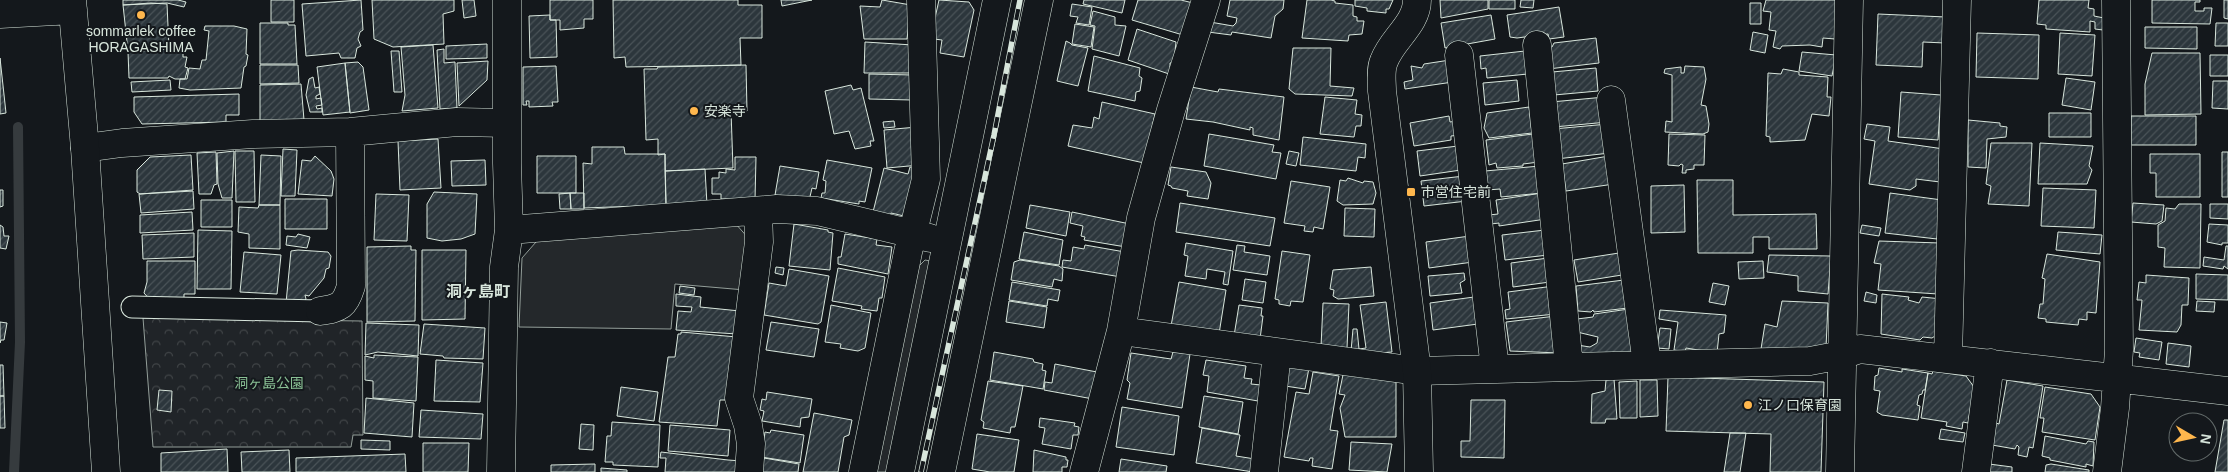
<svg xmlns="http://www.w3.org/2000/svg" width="2228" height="472" viewBox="0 0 2228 472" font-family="Helvetica,'Noto Sans JP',sans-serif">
  <defs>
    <pattern id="park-crowns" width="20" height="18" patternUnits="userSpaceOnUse" patternTransform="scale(1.25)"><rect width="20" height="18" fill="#202428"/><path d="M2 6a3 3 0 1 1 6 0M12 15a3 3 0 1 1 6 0" fill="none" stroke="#404447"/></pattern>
    <pattern id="building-hatch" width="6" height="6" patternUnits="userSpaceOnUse" patternTransform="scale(1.25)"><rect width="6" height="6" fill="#2c363c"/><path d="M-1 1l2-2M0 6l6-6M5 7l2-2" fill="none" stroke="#4a5358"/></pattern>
  </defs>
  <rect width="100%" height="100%" fill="#14181c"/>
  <path fill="url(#park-crowns)" stroke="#939e99" d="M143 318 362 321 363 435H353L351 447H153Z"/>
  <path fill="#24282b" stroke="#939e99" d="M735 223 750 240 745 290 675 284 671 329 519 327 522 258 543 234Z
    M925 260 930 261 894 472H872L919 266Z"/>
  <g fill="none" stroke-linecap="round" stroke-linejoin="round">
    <path stroke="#363b3e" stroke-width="10" d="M14 472 20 342 18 127"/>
  </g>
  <path fill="url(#building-hatch)" stroke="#d8e6dc" d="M123 0H178L186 2 184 7 167 3 123 5Z
    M271 0H294V22H271Z
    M361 0 363 30 360 32 358 39 361 46 357 48 355 58H341L339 53 306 56 302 4Z
    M372 0H454V11L443 14 444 44 393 47 374 39Z
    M462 0H474L476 16 464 18Z
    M550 0H593V19H584V28L560 30V20H550Z
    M613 0H738V5H762V38H740L741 65 626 67 625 57 614 58Z
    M781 0H812L782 6Z
    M882 0 911 5 907 39H864L860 6 880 7Z
    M939 0 969 2 974 10 964 57 940 53 942 40 934 39 933 27Z
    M1084 0H1125L1122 13 1083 4Z
    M1138 0H1181L1193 3 1183 35 1132 20Z
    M1230 0H1284L1283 9 1275 16 1271 38 1232 32 1231 35 1208 32 1210 22 1233 26 1236 23 1237 18 1227 16Z
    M1307 0H1331L1335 1V3L1353 5V16L1357 17V21H1364L1362 34 1349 35 1348 41 1302 38Z
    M1355 0H1393L1389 9H1386V13L1367 11V8L1355 6Z
    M1440 0H1488V9L1441 18Z
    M1489 0H1515V9H1489Z
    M1521 0H1534L1533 8 1520 7Z
    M1766 0H1837L1835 39 1823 38 1822 47 1810 45 1782 46 1780 49 1773 47 1776 31 1769 30 1771 12 1763 11Z
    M2039 0H2089L2088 8 2094 9V16L2104 18 2103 30 2095 29V22L2090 21V32L2046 29V25L2037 24Z
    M2152 0H2200V2H2195V11H2204V8H2212L2210 24 2152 23Z
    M2224 0H2228V19L2224 18Z
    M151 3 167 4 169 48 128 51 123 5Z
    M1750 3H1761V24H1750Z
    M1072 4 1092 7 1089 25 1076 23 1078 17 1070 16Z
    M1559 7 1564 37 1549 39 1548 34 1517 38 1510 37 1507 15Z
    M1093 11 1115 17V25L1126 26 1119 56 1092 49 1095 26 1090 25Z
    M1878 14 1946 17 1945 43 1923 42 1922 67 1876 65Z
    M550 15V20H556L557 57 530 58 529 16Z
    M1491 15 1495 39 1445 48 1441 23Z
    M260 23H288V25H295L297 64H260Z
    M2216 23H2228V46H2215Z
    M1075 24 1094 27 1091 47 1072 44Z
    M205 26H234L247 29 246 54 248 55 246 66 244 67 241 88 190 90 179 88 180 79H187L189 68 200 69 202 60H206L209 31 204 30Z
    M2145 27H2197V49L2145 48Z
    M1137 29 1176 42 1174 62 1170 63V67L1174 68 1172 75 1128 60Z
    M1753 32 1768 35 1765 53 1750 50Z
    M1977 33 2039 35 2038 79 1976 77Z
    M2060 33 2095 35 2092 76 2058 74Z
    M1596 38 1599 63 1548 69 1546 48 1552 47 1554 43Z
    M1066 41 1070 43 1072 45 1088 48 1078 86 1057 81Z
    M865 42 913 45 911 73H864Z
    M487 44V58L446 59V46Z
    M433 45 438 108 402 111 405 95 401 47Z
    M1293 48H1331L1330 86 1354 88 1352 96 1295 94 1289 89Z
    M169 49 183 51V57H187L185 67 188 68 185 79H175L169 76 168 78H129L128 52Z
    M444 49V63L455 62 457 108 440 109 437 50Z
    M391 51H399L402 92H394Z
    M1525 51 1528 74 1487 78 1486 68 1481 69 1480 56Z
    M1802 52 1836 55 1832 76 1799 71Z
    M2152 53H2200L2201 114 2145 115V84Z
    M2210 55H2228V76H2210Z
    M1094 56 1140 68 1139 76 1142 78 1140 91 1136 92 1135 101 1088 91Z
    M0 58 6 113 0 114Z
    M1450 60 1453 82 1405 89 1404 82 1413 80 1411 66 1422 68 1424 64Z
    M488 61 487 80 459 106 457 63Z
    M358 62 363 67 369 110 350 113 345 63Z
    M345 63 350 112 323 115 317 67Z
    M260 65H298L299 83 260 84Z
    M746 65 747 111H731L733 168 665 171V154L658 155V139L646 140 644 69H657L658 67Z
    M556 66 558 102H552L553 106 529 107V101H526L527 105H523V67Z
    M1685 66 1704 67 1706 79 1701 105 1706 106 1709 124 1708 132 1703 134 1665 132 1666 121 1672 122V75L1664 73 1665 69 1681 67V73H1684Z
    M1596 68 1598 91 1554 95 1552 72Z
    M1783 69 1799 72V75L1828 77 1827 97H1831L1829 116 1812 114 1805 140 1770 142V137L1766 136 1768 73 1781 74Z
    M869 74 913 75 912 100 869 99Z
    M313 77 315 88 319 87 320 94 316 96V99L321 98 322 105 316 106 317 109 322 108V112H310L306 95 309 79Z
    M2066 78 2095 82 2091 110 2062 105Z
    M170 80 171 90 132 92 131 82Z
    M1517 80 1519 101 1485 105 1483 83Z
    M2213 81H2228V109L2212 108Z
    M301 84 304 120 260 121V85Z
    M851 85 853 90 861 88 874 141H870L871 146 855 149 849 131 834 134 825 91Z
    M1191 87 1218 92 1219 89 1284 97 1279 140 1253 135V128L1250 127V130L1213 122 1186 119Z
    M1901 92 1941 95 1938 140 1898 137Z
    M239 94V115H226V122L142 124 134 112V97Z
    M1325 97 1357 100 1355 114 1362 115 1361 126H1356L1354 137 1320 134Z
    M1605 97 1608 122 1554 127 1551 102Z
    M1102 102 1155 114 1144 163 1068 146 1073 125 1092 128 1094 117 1099 119Z
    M1529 107 1532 133 1489 138 1484 128 1487 113Z
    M2049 113H2091V137H2049Z
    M1449 116 1450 122 1457 121 1460 135 1451 136V140L1414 146 1410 123Z
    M2131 116H2196V145H2131Z
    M1968 120 2000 123V126L2007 127 2006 137 1987 139 1986 168 1968 167Z
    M894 121 895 127 884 128 883 122Z
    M1608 124 1610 153 1556 159 1553 129Z
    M1867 124 1890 127 1888 141 1944 149 1940 182 1916 179V186L1910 190 1869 184 1875 141 1864 139Z
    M917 127 920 165 887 168 884 130Z
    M1209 134 1274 145 1272 152 1281 153 1276 179 1204 166Z
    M1533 134 1539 162 1523 164V166L1497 168 1496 163 1489 165 1486 140Z
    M1669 134 1705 135 1704 165H1694V169L1686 170V173H1682L1683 165 1681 164 1679 166 1668 165Z
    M1303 137 1366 144 1365 158 1358 157 1356 171 1300 165Z
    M438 139 441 188 400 190 398 141Z
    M1991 143H2032L2029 206 1988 204 1991 186 1986 184Z
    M2040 143 2093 146 2089 166 2092 170 2087 184H2038Z
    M1458 146 1461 170 1420 176 1417 151Z
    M592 147H624L625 154H665L666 205 584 208 583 163 592 164Z
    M283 149 297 150 295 196H281Z
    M234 151 232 198H222L218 184 217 153Z
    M235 151H254L255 202H236Z
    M1289 151 1299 153 1296 166 1286 164Z
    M216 152 217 184 214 185 211 194H199L197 153Z
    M2222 152H2228V197H2222Z
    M2150 154H2200V197H2156V173H2150Z
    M191 155 193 190 140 194 137 192V170L150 157Z
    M261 155 281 156 280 205H259Z
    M315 156 331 171 334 179 332 196 298 194 302 160 311 161Z
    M537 156H576V193H537Z
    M1609 156 1614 184 1566 191 1562 164Z
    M735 157H756L755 200 721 199V194H712V178H719V172L726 173V169L735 170Z
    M485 160 486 185 452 186 451 161Z
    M827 160 872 168 865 202 859 201V204L821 198 822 193H825L826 181 823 180Z
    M780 166 819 172 816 189 812 188 809 201 775 195Z
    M1540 166 1542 193 1501 197 1500 189 1487 190 1485 171Z
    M910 167 918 169 904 216 891 213 890 217 873 212 884 168 908 174Z
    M1171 167 1206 172 1211 183 1208 199 1187 196 1188 191 1172 188 1171 186 1168 185Z
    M705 169 707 205H666L665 171Z
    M1464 176 1467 201 1424 206 1421 181Z
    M1348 178 1363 183 1364 181 1373 182 1376 193 1373 204 1343 205 1337 201 1340 180 1346 181Z
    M1697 180H1733V215L1816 214 1817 249H1769V237H1753V253H1698Z
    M1291 181 1330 187 1323 229 1314 227 1313 232 1304 231 1305 226 1284 223Z
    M1684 185 1685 232 1651 233V186Z
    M2043 188 2096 190 2094 228 2041 226Z
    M0 190H3V206L0 207Z
    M193 191 194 209 141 213 139 194Z
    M434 192 477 194 475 234 461 239 442 241 427 238V204Z
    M570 193 571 209H560L559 194Z
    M570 193H584V209H571Z
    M1542 193 1546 219 1499 226V223L1491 224 1489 215 1498 214 1496 200Z
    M1890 193 1942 200 1937 239 1885 233Z
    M376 194 409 195 407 241 374 240Z
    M285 199H327V229H285Z
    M201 200H232V227H201Z
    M1180 203 1275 218 1270 246 1176 232Z
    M2133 203 2164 205 2162 221 2156 224 2131 222Z
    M2179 204H2201L2200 268 2164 267 2165 248 2158 247V225L2165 221 2166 208 2175 209Z
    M2210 204H2228V219L2210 218Z
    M259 205H280V249L249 248V234L238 232 239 207 258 208Z
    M1030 205 1070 212 1066 236 1026 228Z
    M1345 208 1375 209 1374 237 1344 236Z
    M192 212 193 230 140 233V215Z
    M1072 212 1130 224 1126 247 1084 240 1085 237 1081 236 1083 226 1070 223Z
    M794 224 828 230V232L833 233 830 270 789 266Z
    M2209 224 2228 225V243H2222V245L2207 242Z
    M0 225 3 227 4 236H9L6 249 0 248Z
    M1862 225 1881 228 1879 236 1860 233Z
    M198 230 232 231 231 289H197Z
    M1545 230 1548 255 1505 260 1502 235Z
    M1024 232 1063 240 1059 265 1019 259Z
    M2058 232 2102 235 2100 254 2056 250Z
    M194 233V257L143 259 142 235Z
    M298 234 310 237 307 248 286 245 287 236 296 237Z
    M845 234 877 239 876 245 892 247 888 274 838 264V257H841Z
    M1470 236 1473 262 1429 268 1426 242Z
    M1879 241 1940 243 1938 294 1878 290 1881 264 1874 263Z
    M1186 243 1233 251 1228 285 1223 284 1225 272 1207 269 1206 279 1185 276 1188 256 1184 255Z
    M1085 245 1125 252 1121 277 1062 267 1063 260 1071 261 1073 247 1084 249Z
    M1237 245 1245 246 1244 252 1270 256 1267 275 1233 270Z
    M411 246V250H416L415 321 367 322V247Z
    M2226 246H2228V269L2224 266 2223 269 2203 266 2204 257 2224 260Z
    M298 250 328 252 331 256 329 268 326 269 324 278 309 296 305 295 306 299 301 304 286 303 291 251Z
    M422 250H466L465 319 422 320Z
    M1282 251 1310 255 1303 302 1291 301 1290 306 1279 304V300L1275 299Z
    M244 252 281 255 277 294 240 292Z
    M1619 253 1622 275 1578 282 1574 260Z
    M2047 254 2100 262 2096 313 2087 312V320L2079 319 2078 325 2046 322V319L2038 318 2040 304H2043L2045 279 2042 278Z
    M1769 255 1831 256 1828 294 1798 291V276L1767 272Z
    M1548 258 1550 282 1513 287 1511 263Z
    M1020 260 1059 266 1063 269 1062 281 1054 279 1052 287 1011 280 1014 262Z
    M147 261H195V294H184V303H153L144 293 147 282Z
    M1763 261 1764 278 1739 279 1738 262Z
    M776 267 784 268 783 275 775 273Z
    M1371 267 1374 296 1338 299 1333 296 1334 290 1330 289 1333 270Z
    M838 268 885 277 882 298H879L877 311 861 309 862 306 832 301Z
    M789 269 829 276 821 322 818 324 764 315 769 283 786 286Z
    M1464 273 1465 280 1460 283 1462 293 1430 296 1428 276Z
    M2196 274 2228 275V300L2196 299Z
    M2146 275 2189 278 2188 305H2182L2181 325 2177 332 2139 330 2142 300H2137L2139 282 2146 283Z
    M1245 279 1266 282 1263 303 1242 300Z
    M1624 280 1628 308 1594 312 1593 310 1591 312 1578 311 1576 286Z
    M1012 282 1060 290 1058 301 1048 299 1047 306 1009 300Z
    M1179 282 1226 290 1219 334 1171 326Z
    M1713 283 1729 286 1725 305 1709 302Z
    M680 286 695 288 694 295 679 293Z
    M1554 286 1556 314 1506 319 1505 310 1510 309 1508 292Z
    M1866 292 1877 295 1876 303 1864 301Z
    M676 294 701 297 700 307 740 311 737 334 676 330 678 311 691 312 692 307 676 306Z
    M1882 294 1909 297 1908 300 1919 303 1922 297 1942 299 1938 334 1932 338 1923 337 1920 340 1881 334Z
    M1474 297 1478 324 1433 330 1430 303Z
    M1009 301 1047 307 1044 328 1006 322Z
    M1782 301 1828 303 1826 348 1761 349 1765 324 1777 327Z
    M2197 301 2215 302 2214 312 2196 311Z
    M1386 302 1392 352 1367 354 1351 351 1353 329H1357L1359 349 1366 348 1360 305Z
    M1323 303 1349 304 1347 348 1321 347Z
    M831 305 871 313 865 348 858 351 840 348 841 344 825 342Z
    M1239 305 1262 308 1261 316H1263L1260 339 1234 336Z
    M1629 309 1632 354H1577V345L1590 347 1597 343 1598 337 1577 332V319L1593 317 1594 314Z
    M1660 310 1726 315 1724 333 1719 334 1717 353 1686 348 1685 352 1674 350 1678 322 1659 319Z
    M1556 316 1559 353 1510 351 1506 322Z
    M0 322 7 323 4 340H1L0 343Z
    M771 322 819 329 814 357 766 350Z
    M366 323 419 325 418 356 378 352 365 355Z
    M424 324 485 328 483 359 444 358 443 356 420 354Z
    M1660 328 1671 329 1669 349 1657 348Z
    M681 332 737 337 730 400H720L717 426 659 422 668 357H675L678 334H681Z
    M2136 338 2162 342 2159 360 2139 357 2140 353 2134 352Z
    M2168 343 2191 346 2189 367 2166 364Z
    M994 352 1033 359 1034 362 1043 364 1042 370 1046 371 1043 389 990 380Z
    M1173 352 1190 354 1182 408 1127 399 1130 383 1127 380 1131 353 1171 359Z
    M374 355 418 357 416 401 373 398V381L365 380V356L374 358Z
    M436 360 483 363 480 402 434 401Z
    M1206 360 1246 366 1244 378 1252 379 1251 384 1261 385 1258 401 1207 392 1209 376 1203 375Z
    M1055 364 1097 372 1093 399 1044 390 1045 382 1052 383Z
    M0 365H3L4 396H0Z
    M1289 365 1309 368 1305 389 1285 386Z
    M1879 368 1902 372V369L1928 373 1925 390H1923L1922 394 1919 395 1917 405 1920 406 1918 420 1882 415 1877 412 1880 391 1874 390 1875 376 1878 375Z
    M1344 370 1396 376V437H1345L1340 408 1345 395 1339 394Z
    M1933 371 1966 376 1974 387 1968 423 1963 422 1962 429 1946 426 1947 422 1921 418 1928 373 1932 374Z
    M1313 372 1339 376 1330 430 1338 431 1332 469 1312 466 1313 458H1310L1309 461 1284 457 1296 392 1309 394Z
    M1668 377 1824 382 1821 472H1770L1771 434 1666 431Z
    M1614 379 1617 419H1606L1605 423H1591L1592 394 1605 391 1606 380Z
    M1640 380H1657L1658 416 1640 417Z
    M2007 380 2043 386 2033 448 2029 447 2027 457 2018 455 2019 447 2017 445 2015 449 1992 445 1996 423 1999 424Z
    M988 381 1023 386 1015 427H1011L1010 433 983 428 984 422 981 420Z
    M1637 381V418H1620L1619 382Z
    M621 387 658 392 654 421 617 416Z
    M2045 387 2091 394 2100 407 2095 440 2042 432 2044 418H2040Z
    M159 390 172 391 171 412 157 410Z
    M767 392 812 399 809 417 801 418 800 427 762 421 764 411 760 410 762 399 766 400Z
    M0 396H4L5 428H0Z
    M1204 396 1243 402 1238 434 1199 427Z
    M366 398 414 403 412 437 364 433Z
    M1471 400H1505L1504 458 1461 457V441H1470Z
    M1122 407 1179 416 1174 455 1116 447Z
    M421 410 483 414 481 439 419 437Z
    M814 413 852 420 849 435 844 437 838 472H803Z
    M1040 418 1075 423 1074 426 1079 427 1078 435H1073L1071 449 1042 444 1045 428 1039 427Z
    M2224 420H2228V472H2215Z
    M612 422 660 425 658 467 613 465V462H605L607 436H611Z
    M581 424 594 425 593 450 579 449Z
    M670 425 730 430 728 456 668 451Z
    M1202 428 1240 435 1236 456 1255 459 1253 472 1196 463Z
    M1941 429 1965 433 1963 442 1939 439Z
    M771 430 804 435 800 463 761 457 765 432 770 433Z
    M1730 433H1746L1740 472H1724Z
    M977 434 1019 440 1014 472H990L972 469Z
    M2045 436 2086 444 2088 441 2094 442 2093 466 2086 464V467L2050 460V458L2042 456Z
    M361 440 390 441V450L361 449Z
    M1351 442 1392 444 1387 472 1349 470Z
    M423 443H469L468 472H423Z
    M227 449 228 472H161V453Z
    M289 450 290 472H242L241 452Z
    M1034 450 1066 457V460H1068L1067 467H1062V472H1033Z
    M661 452 728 460 742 461 738 472H665L666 458H660Z
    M405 454 406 472H296V458Z
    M764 458 799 464 798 472H761Z
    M1121 459 1167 466 1166 472H1119Z
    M595 464V472H551V465Z
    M1989 464 2012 467V472H1987Z
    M2051 464 2089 470V472H2045L2046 465Z
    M601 468 627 470V472H601Z"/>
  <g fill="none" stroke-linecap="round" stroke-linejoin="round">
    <defs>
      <path id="pedestrian" d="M132 307 320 311"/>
      <path id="minor" d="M1537 45 1569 366
        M1459 55 1495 369
        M1611 100 1647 364
        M85 148 122 143 253 134 350 132 457 122 507 123
        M509 230 777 209 817 211 930 238
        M320 311C340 308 345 306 351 286L350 132
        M1121 331 1417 371 1810 361 1842 355 1860 349 2228 391
        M1948 358 1957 0
        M501 472 504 267 509 230 507 163V0
        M749 472 751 444 748 425 739 398 759 242 758 211
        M863 472 908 252 926 179 921 0
        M900 472 997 0
        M941 472 1039 0
        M1084 472 1121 331 1141 218 1171 110 1206 0
        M1264 472 1277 353
        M1840 472 1849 0
        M1976 472 1990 363
        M2107 472 2115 408 2119 350 2116 0"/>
      <path id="tertiary" d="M72 0 85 148 106 472
        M1417 0C1417 24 1392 39 1384 61 1380 70 1382 82 1382 91L1417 371 1419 472
        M0 14 73 10"/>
    </defs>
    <use href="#pedestrian" stroke="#d8e6dc" stroke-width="23"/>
    <use href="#minor" stroke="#d8e6dc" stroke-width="29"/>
    <use href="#tertiary" stroke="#d8e6dc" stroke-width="29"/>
    <use href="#pedestrian" stroke="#14181c" stroke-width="21"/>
    <use href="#minor" stroke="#14181c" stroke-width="28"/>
    <use href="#tertiary" stroke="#14181c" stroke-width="28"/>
    <defs>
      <path id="rail" d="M921 472 994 135 1020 0"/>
    </defs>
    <use href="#rail" stroke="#d8e6dc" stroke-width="5.5"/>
    <use href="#rail" stroke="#14181c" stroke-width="4" stroke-dasharray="11" stroke-linecap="butt"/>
  </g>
  <g fill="#ffb74d" stroke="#14181c" stroke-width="2">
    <circle cx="141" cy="15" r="5"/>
    <circle cx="694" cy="111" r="5"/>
    <rect x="1406" y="187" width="10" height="10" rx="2.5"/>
    <circle cx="1748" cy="405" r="5"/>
  </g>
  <g text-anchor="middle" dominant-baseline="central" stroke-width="4" stroke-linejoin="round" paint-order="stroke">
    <g font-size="14" fill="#d8e6dc" stroke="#14181c" text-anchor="start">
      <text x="141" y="31" text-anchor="middle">sommarlek coffee<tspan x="141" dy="16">HORAGASHIMA</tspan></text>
      <text x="704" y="111">安楽寺</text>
      <text x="1421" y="192">市営住宅前</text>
      <text x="1758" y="405">江ノ口保育園</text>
    </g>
    <g font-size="14" fill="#8ac095" stroke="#14181c">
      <text x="269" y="383">洞ヶ島公園</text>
    </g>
    <g font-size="16" font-weight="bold" fill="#d8e6dc" stroke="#14181c">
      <text x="478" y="291">洞ヶ島町</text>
    </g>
  </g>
  <g transform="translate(2193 437) rotate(99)"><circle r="24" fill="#14181c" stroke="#626a69"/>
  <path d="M0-4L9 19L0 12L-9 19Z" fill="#ffb74d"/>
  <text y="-8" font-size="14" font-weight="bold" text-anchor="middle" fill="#d8e6dc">N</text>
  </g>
</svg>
